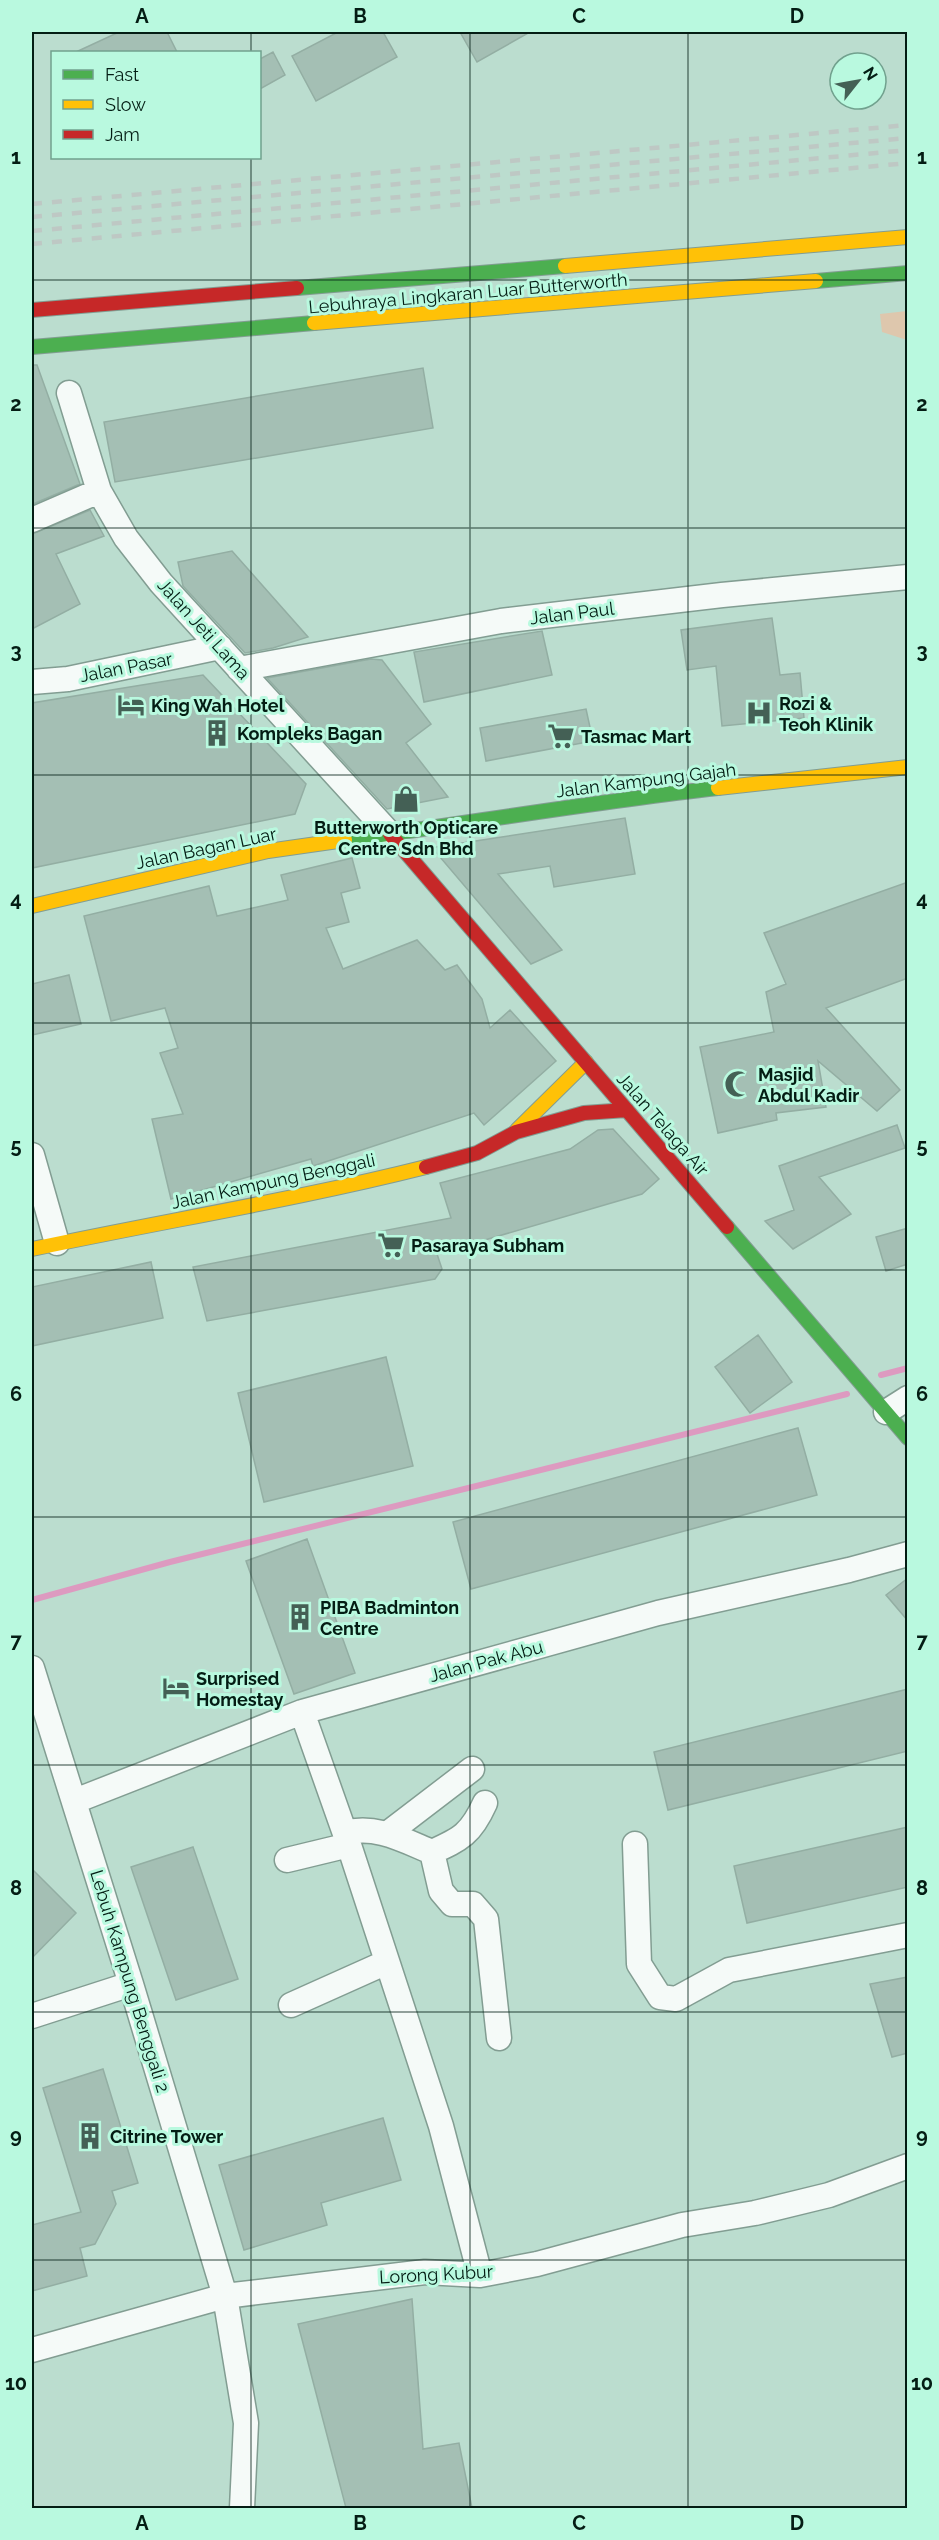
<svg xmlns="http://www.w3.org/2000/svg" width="939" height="2540" viewBox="0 0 939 2540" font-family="Raleway,sans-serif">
  <rect width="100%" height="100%" fill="#bbddcf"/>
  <path fill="#dec7ad" d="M907 311V340L882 332 880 314Z"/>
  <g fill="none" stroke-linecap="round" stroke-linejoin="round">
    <path stroke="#dd9ac0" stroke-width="6" d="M881 1375 908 1368
      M32 1600 170 1562 847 1394"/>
  </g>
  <path fill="#a4bfb4" stroke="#93aea3" stroke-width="1.5" d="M119 32H167L177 52H76Z
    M338 32H383L397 57 316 101 292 56Z
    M460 32H530L477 62Z
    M273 52 285 75 260 89V59Z
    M32 365H37L80 484 33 504Z
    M423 368 433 428 115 482 104 422Z
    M90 510 104 536 56 554 80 604 32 629V534Z
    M232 551 308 637 273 648 245 653 183 586 178 562Z
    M772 618 780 675 800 673 804 718 722 726 716 666 687 670 681 630Z
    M542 631 552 675 424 702 414 652Z
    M371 659 382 660 431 724 406 743 448 797 387 809 267 678Z
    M203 675 306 784 295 814 32 868V703Z
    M586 709 593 741 486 761 480 728Z
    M625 818 635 874 554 887 550 866 498 874 562 950 531 964 434 850 436 847Z
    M352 858 360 888 341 893 349 922 326 928 343 969 417 940 445 970 457 965 482 999 490 1028 510 1010 556 1061 484 1125 474 1113 313 1166 311 1159 171 1199 152 1119 183 1114 160 1053 178 1048 165 1008 111 1021 84 916 209 886 217 916 288 900 281 875Z
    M908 882V978L826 1008 900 1090 877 1111 818 1061 826 1107 776 1113 777 1120 718 1133 700 1047 774 1032 766 992 786 984 764 933Z
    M69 975 81 1024 32 1035V984Z
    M897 1125 905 1148 819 1177 851 1214 793 1249 765 1221 794 1210 779 1166Z
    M613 1129 659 1179 642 1194 437 1254 442 1269 435 1279 207 1321 193 1267 451 1218 440 1183 570 1149 598 1130Z
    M908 1228V1264L886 1271 876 1237Z
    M151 1262 163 1318 32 1346V1287Z
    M758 1335 792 1382 750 1413 715 1367Z
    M386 1357 413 1466 264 1502 238 1393Z
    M798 1428 817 1495 471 1589 453 1522Z
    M307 1539 355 1673 294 1694 246 1561Z
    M908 1578V1621L886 1595Z
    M908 1689V1751L668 1810 654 1752Z
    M908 1827V1887L747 1923 734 1866Z
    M193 1847 238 1979 176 2000 131 1867Z
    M32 1869 76 1913 32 1958Z
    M908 1977V2053L892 2057 870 1984Z
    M103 2069 138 2183 112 2191 116 2204 95 2244 80 2248 87 2276 32 2291V2225L81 2212 43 2088Z
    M383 2118 401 2180 321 2203 327 2225 244 2250 219 2165Z
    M412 2299 423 2449 459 2443 472 2508H346L298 2324Z"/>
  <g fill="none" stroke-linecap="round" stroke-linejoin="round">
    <defs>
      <path id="street" d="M69 393 99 491 126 538 161 583 390 834
        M32 520 99 491
        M239 669 501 621 722 595 908 577
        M32 682 68 679 220 647
        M32 1155 57 1243
        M886 1412 908 1398
        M32 1668 131 1984 225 2296 246 2423 242 2508
        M302 1712 349 1845 441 2126 480 2275
        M75 1801 302 1712 658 1613 849 1570 908 1554
        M345 1833C375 1824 405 1841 432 1852L441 1891 452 1904H473L486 1919 499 2038
        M387 1834 472 1769
        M635 1844 639 1964 660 1997 676 1999 729 1970 908 1935
        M432 1852C461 1839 471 1834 485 1803
        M287 1860 349 1845
        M291 2005 387 1962
        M32 2016 131 1984
        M32 2350 225 2296 425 2272 480 2275 537 2264 682 2225 755 2213 829 2195 908 2166"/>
      <path id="fast" d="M816 281 908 273
        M297 288 565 266
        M32 347 314 323
        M345 840C470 823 593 802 718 788
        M727 1227 908 1438"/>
      <path id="slow" d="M565 266 908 237
        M314 323 816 281
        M718 788 908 767
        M32 906 268 851 345 840
        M517 1130 586 1062
        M32 1249C163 1221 295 1200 426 1167"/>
      <path id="jam" d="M32 310 297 288
        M390 834 727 1227
        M426 1167 477 1153 516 1132 584 1113 627 1110"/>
    </defs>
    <use href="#street" stroke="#829d92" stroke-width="27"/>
    <use href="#fast" stroke="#829d92" stroke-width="16"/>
    <use href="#slow" stroke="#829d92" stroke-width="16"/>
    <use href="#jam" stroke="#829d92" stroke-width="16"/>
    <use href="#street" stroke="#f5faf8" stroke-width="24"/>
    <use href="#fast" stroke="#4caf50" stroke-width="14"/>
    <use href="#slow" stroke="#ffc107" stroke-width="14"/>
    <use href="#jam" stroke="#c62828" stroke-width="14"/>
    <path stroke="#bec8c4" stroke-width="4.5" stroke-dasharray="10 10" stroke-linecap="butt" d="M32 204 908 125
      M32 217 908 138
      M32 231 908 150
      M32 244 908 163"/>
  </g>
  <path fill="none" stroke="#041d14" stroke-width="1.5" stroke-opacity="0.55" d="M251 32V52M470 32V2508M688 32V2508M251 158V2508M32 280H908M32 528H908M32 775H908M32 1023H908M32 1270H908M32 1517H908M32 1765H908M32 2012H908M32 2260H908"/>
  <defs>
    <symbol id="hotel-bare" viewBox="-9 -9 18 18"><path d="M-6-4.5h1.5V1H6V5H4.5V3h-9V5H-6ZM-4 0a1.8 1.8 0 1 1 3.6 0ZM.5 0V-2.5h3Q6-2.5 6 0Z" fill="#446055" stroke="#b9f9df" stroke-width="2.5" paint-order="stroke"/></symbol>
    <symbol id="hospital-bare" viewBox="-9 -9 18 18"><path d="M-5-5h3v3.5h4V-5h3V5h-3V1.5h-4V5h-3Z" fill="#446055" stroke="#b9f9df" stroke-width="2.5" paint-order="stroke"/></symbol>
    <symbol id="building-bare" viewBox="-9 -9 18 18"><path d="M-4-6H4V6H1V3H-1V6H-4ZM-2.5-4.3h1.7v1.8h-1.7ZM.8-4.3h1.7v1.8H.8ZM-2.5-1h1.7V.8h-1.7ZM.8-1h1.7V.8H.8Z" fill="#446055" stroke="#b9f9df" stroke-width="2.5" paint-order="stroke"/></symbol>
    <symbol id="supermarket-bare" viewBox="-9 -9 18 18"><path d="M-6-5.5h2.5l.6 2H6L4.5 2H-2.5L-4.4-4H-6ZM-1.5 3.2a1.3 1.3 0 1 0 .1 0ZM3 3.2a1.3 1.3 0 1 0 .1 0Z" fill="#446055" stroke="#b9f9df" stroke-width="2.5" paint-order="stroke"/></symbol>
    <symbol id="shop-bare" viewBox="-9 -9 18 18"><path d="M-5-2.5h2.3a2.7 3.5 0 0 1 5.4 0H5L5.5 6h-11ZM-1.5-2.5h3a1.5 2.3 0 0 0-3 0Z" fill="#446055" stroke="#b9f9df" stroke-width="2.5" paint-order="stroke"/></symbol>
    <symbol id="mosque-bare" viewBox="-9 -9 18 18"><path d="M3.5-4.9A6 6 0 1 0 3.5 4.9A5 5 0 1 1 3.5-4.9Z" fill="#446055" stroke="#b9f9df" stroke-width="2.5" paint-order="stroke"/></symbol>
  </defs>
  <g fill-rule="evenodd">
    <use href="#hotel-bare" x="112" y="686" width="38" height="38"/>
    <use href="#hospital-bare" x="740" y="694" width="38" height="38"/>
    <use href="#building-bare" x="198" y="714" width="38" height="38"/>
    <use href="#supermarket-bare" x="542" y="717" width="38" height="38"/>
    <use href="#shop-bare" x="387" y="780" width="38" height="38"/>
    <use href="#mosque-bare" x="719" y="1065" width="38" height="38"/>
    <use href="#supermarket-bare" x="372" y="1226" width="38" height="38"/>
    <use href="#building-bare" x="281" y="1598" width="38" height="38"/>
    <use href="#hotel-bare" x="157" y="1669" width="38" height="38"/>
    <use href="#building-bare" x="71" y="2117" width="38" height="38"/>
  </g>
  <g text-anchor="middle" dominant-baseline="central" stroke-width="6" stroke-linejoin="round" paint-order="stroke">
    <g font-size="18" fill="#041d14" stroke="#b9f9df">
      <text transform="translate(468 293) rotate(-5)">Lebuhraya Lingkaran Luar Butterworth</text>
      <text transform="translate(572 613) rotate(-7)">Jalan Paul</text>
      <text transform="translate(204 629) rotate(48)">Jalan Jeti Lama</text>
      <text transform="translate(126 667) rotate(-11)">Jalan Pasar</text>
      <text transform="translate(646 780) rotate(-7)">Jalan Kampung Gajah</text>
      <text transform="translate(206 848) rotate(-12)">Jalan Bagan Luar</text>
      <text transform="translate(663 1124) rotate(49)">Jalan Telaga Air</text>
      <text transform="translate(273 1181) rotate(-12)">Jalan Kampung Benggali</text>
      <text transform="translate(486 1661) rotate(-15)">Jalan Pak Abu</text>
      <text transform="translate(130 1981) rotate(73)">Lebuh Kampung Benggali 2</text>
      <text transform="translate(436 2274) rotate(-3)">Lorong Kubur</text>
    </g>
    <g font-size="18" font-weight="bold" fill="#041d14" stroke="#b9f9df" text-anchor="start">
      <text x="779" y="703">Rozi &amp;<tspan x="779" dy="21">Teoh Klinik</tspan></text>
      <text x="151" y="705">King Wah Hotel</text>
      <text x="237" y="733">Kompleks Bagan</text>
      <text x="581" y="736">Tasmac Mart</text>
      <text x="406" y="827" text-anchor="middle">Butterworth Opticare<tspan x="406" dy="21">Centre Sdn Bhd</tspan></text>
      <text x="758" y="1074">Masjid<tspan x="758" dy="21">Abdul Kadir</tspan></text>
      <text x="411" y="1245">Pasaraya Subham</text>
      <text x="320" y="1607">PIBA Badminton<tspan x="320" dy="21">Centre</tspan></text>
      <text x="196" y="1678">Surprised<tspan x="196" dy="21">Homestay</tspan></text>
      <text x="110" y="2136">Citrine Tower</text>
    </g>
  </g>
  <rect width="939" height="2540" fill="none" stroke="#b9f9df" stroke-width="66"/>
  <rect x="51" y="51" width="210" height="108" fill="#b9f9df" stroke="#71a18e" stroke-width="1.5"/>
  <rect x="63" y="70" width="30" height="9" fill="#4caf50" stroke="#71a18e" stroke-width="1.5"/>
  <text x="105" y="81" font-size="18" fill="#041d14">Fast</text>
  <rect x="63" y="100" width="30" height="9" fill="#ffc107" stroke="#71a18e" stroke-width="1.5"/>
  <text x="105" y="111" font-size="18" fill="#041d14">Slow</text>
  <rect x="63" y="130" width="30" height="9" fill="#c62828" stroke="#71a18e" stroke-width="1.5"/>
  <text x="105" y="141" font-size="18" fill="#041d14">Jam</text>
  <g transform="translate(858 81) rotate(59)"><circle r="28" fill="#b9f9df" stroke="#71a18e" stroke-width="1.5"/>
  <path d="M0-4.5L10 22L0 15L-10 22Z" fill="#446055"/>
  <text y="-9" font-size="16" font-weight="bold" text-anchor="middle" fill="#041d14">N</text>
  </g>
  <rect x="33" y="33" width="873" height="2474" fill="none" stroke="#041d14" stroke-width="2"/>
  <g font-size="20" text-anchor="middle" font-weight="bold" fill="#041d14">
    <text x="142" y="23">A</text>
    <text x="360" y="23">B</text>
    <text x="579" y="23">C</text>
    <text x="797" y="23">D</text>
    <text x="16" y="164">1</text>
    <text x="922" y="164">1</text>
    <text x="16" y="411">2</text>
    <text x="922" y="411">2</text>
    <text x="16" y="658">3</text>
    <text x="922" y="658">3</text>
    <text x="16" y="906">4</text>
    <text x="922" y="906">4</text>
    <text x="16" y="1153">5</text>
    <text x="922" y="1153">5</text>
    <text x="16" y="1401">6</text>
    <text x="922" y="1401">6</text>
    <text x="16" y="1648">7</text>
    <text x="922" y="1648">7</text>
    <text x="16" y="1895">8</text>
    <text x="922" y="1895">8</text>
    <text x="16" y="2143">9</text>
    <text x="922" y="2143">9</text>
    <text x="16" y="2390">10</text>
    <text x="922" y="2390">10</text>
    <text x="142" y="2530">A</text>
    <text x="360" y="2530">B</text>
    <text x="579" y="2530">C</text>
    <text x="797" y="2530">D</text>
  </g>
</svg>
